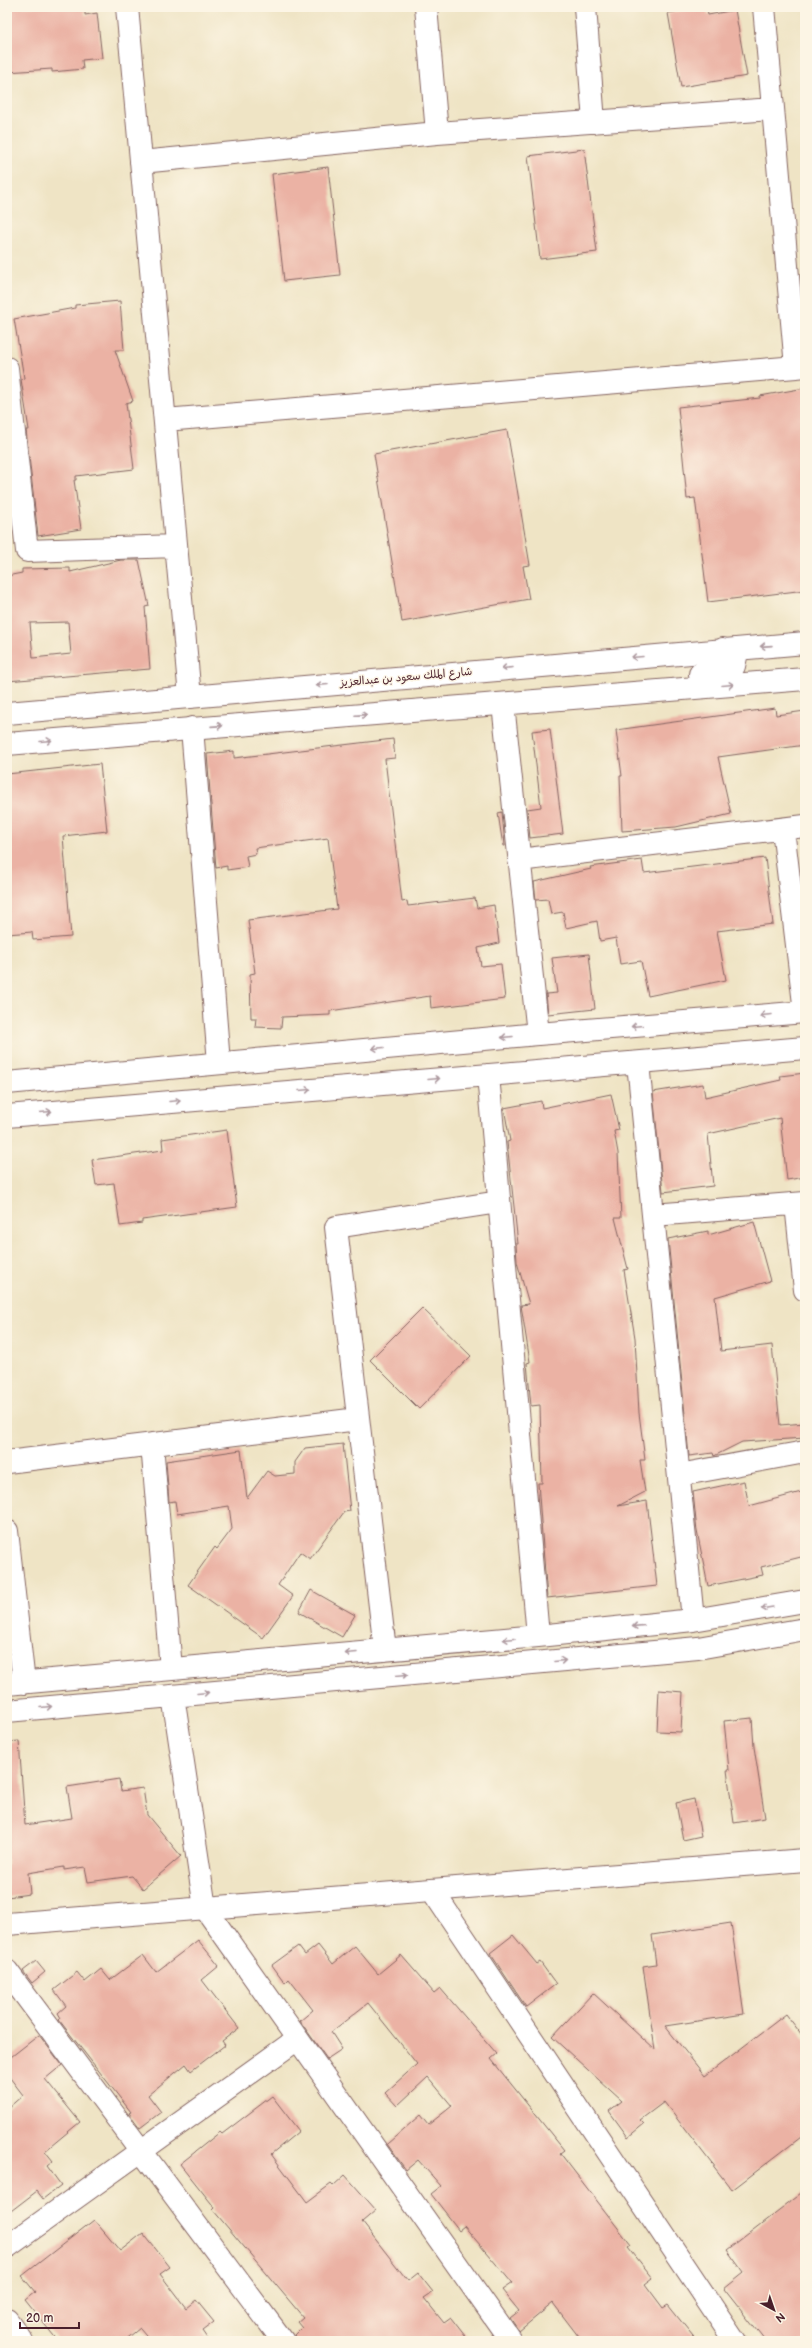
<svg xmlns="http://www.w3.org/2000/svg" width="812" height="2348" viewBox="0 0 812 2348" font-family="'Balsamiq Sans','Playpen Sans Arabic',sans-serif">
  <rect width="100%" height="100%" fill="#fcf5e5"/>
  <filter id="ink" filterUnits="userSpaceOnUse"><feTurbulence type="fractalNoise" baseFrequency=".025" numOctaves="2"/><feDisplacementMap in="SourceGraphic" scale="8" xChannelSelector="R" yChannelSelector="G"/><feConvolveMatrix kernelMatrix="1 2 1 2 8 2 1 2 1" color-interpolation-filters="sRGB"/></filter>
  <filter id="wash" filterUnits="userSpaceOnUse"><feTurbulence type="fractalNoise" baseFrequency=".012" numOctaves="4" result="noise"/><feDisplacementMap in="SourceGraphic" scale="16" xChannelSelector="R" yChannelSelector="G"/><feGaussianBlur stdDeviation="0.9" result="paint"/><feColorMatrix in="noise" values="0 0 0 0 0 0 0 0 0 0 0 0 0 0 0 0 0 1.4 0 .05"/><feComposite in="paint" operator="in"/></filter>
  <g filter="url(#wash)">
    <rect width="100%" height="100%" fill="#efe4c5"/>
    <g id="blocks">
      <path fill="#ebb2a4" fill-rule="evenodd" d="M7 7H85V15L97 13 102 58 82 60 83 69 52 72V69L7 72Z
        M701 7H707L708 15 735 10 747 76 681 87 668 13Z
        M584 149 597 252 540 259 528 156Z
        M328 167 340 275 284 281 272 174Z
        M120 301 124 350H115L133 401 126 403 134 469 76 476V480H74L81 529 38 536 26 430H29L21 379 24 378 14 319 75 308V305Z
        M805 388V590L708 602 695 498 687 499 678 407 760 398V396Z
        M507 430 530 565 523 566 529 599 402 622 374 454Z
        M121 560H139L149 606 145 607 150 669 7 681V576L22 573V569L70 568V572ZM68 622 71 654 33 658 30 623Z
        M775 708 776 715 805 711V745L718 757 731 814 676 827 622 831 620 776H622L616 730Z
        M550 729 563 834 530 838 527 809 541 807 532 731Z
        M393 739 395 758 385 759 402 902 407 901 408 906 475 898 477 908 494 905 499 943 478 948 481 966 501 964 505 999 431 1008 430 996 330 1011V1015L282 1017 281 1028 255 1027 256 1018H251L250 974 255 973 248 920 337 909 328 838 255 848 256 854 246 856 248 867 227 870V866L216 868 207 754 234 751V758Z
        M100 764 107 831 63 836 71 937 33 940 32 932 7 934V774Z
        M502 812 505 846H503L498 813Z
        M765 858 773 924 717 931 726 980 648 996 641 961 620 964 616 938 600 941 597 921 566 928 563 912 551 914 548 899 536 900 534 882 591 869 590 867 642 860 644 873Z
        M589 954 595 1009 548 1014 546 994 557 993 552 958Z
        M805 1073V1177L787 1180 780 1118 708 1134 713 1186 663 1192 653 1092 703 1084 705 1097 781 1080 780 1076Z
        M611 1094 619 1130 614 1131 618 1153 621 1218H615L628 1269 624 1270 635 1338 639 1413 645 1460H640L645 1492 618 1506 647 1501 657 1586 547 1598 538 1483H542L540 1405 531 1406 527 1363 530 1362 521 1305 529 1304 517 1262 516 1244H518L507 1142 510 1141 504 1108 541 1101 542 1108Z
        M227 1130 237 1207 142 1220V1223L120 1226 114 1183 96 1185 92 1160 163 1150 162 1139Z
        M754 1222 770 1281 715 1297 721 1351 772 1345 780 1425 805 1423V1438L742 1442 714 1456 713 1453 689 1456 668 1239 708 1231V1235Z
        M422 1308 471 1356 419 1409 370 1360Z
        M343 1444 350 1511 344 1512 310 1559 300 1552 278 1585 293 1596 263 1638 188 1585 215 1547 217 1549 232 1529 229 1506 177 1514 175 1501 169 1502 166 1461 241 1450 247 1498 267 1471 275 1476 295 1474V1462L305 1448Z
        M744 1481 749 1506 805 1491V1556L761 1567 763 1575 708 1586 697 1531 693 1492Z
        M311 1590 355 1615 342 1637 299 1612Z
        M659 1690 683 1692 681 1732 657 1731Z
        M752 1718 754 1747 765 1818 734 1823 727 1770H729L724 1721Z
        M19 1741 25 1825 72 1818 67 1787 119 1779 121 1791 143 1788 147 1815 181 1856 143 1889 132 1876 88 1882 85 1867 64 1870V1867L28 1873 30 1894 7 1897V1742Z
        M694 1799 701 1836 683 1840 676 1803Z
        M731 1923 744 2014 665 2026 705 2076 786 2014 805 2039V2134L732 2190 664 2102 640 2120 644 2124 628 2137 609 2111 622 2101 552 2037 593 1993 655 2050 643 1966 656 1964 652 1935Z
        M513 1935 537 1964 540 1962 556 1984 526 2007 490 1953Z
        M198 1940 219 1966 202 1980 239 2028 222 2041 225 2045 191 2071 186 2064 148 2095 161 2112 140 2128 129 2113 131 2112 59 2020 61 2018 58 2013 66 2006 54 1990 77 1972 85 1982 101 1969 110 1980 143 1955 156 1972Z
        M318 1945 333 1964 355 1946 378 1974 401 1955 434 1993 440 1988 497 2054 491 2059 564 2150 560 2153 631 2245 628 2247 653 2278 645 2284 663 2308 668 2305 697 2341H582L553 2303 519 2331 510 2318 519 2311 502 2290 512 2283 464 2226 459 2230 431 2194 441 2186 418 2160 406 2170 387 2144 420 2115 428 2125 452 2106 428 2077 397 2106 385 2093 417 2064 368 2003 331 2032 342 2049 327 2059 300 2021 313 2010 289 1979 285 1983 272 1965 298 1946 305 1955Z
        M36 1961 45 1972 32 1983 23 1971Z
        M39 2035 62 2065 45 2079 80 2122 45 2151 53 2161 47 2166 61 2185 43 2199 37 2191 7 2214V2109L23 2095 7 2074V2060Z
        M272 2096 299 2131 271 2154 307 2202 331 2184 333 2186 345 2175 376 2210 362 2222 408 2281 418 2273 433 2292 424 2298 444 2323 451 2318 469 2341H295L294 2336 302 2328 297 2322 303 2317 213 2210 215 2208 180 2164 220 2132 222 2134Z
        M805 2190V2341H765L724 2289 744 2273 727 2250Z
        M94 2220 120 2251 143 2233 170 2267 160 2274 186 2308 196 2300 214 2322 202 2331 209 2341H151L140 2328 124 2341H58L25 2300 35 2292 22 2276Z"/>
    </g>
  </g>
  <g filter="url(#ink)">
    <use href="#blocks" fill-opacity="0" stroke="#846461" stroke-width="1"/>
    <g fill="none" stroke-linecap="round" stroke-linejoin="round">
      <defs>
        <path id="minor" d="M127 7 190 697
          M426 7 437 133 772 109
          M585 7 594 122
          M764 7 796 367 805 366
          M141 162 437 133
          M7 368 27 551 176 546
          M165 420 796 367
          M503 704 538 1034
          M192 728 219 1063
          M783 829 805 1012
          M519 860 805 826
          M638 1063 693 1620
          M488 1075 538 1636
          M7 1083 538 1034 805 1012
          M7 1116 805 1048
          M796 1204 805 1290
          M653 1215 805 1203
          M152 1444 171 1669
          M7 1462 358 1419
          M679 1475 805 1452
          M7 1531 24 1683
          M385 1650 336 1227 499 1202
          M7 1684 538 1636 693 1620 805 1601
          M173 1696 205 1908 511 2341
          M7 1711 698 1648 805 1629
          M432 1890 735 2341
          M7 1924 805 1860
          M7 1971 283 2341
          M7 2247 296 2040
          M7 2320 22 2341"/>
        <path id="major" d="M700 674 725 671 734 666 736 657 730 651 723 649
          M7 713 805 643
          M7 744 805 679"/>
      </defs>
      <use href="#minor" stroke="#846461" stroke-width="24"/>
      <use href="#major" stroke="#846461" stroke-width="24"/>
      <use href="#minor" stroke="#fff" stroke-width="22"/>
      <use href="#major" stroke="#fff" stroke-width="22"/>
    </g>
    <defs><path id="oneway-shaft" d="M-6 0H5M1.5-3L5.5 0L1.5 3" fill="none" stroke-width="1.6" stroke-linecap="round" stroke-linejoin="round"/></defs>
    <g stroke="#ae9aa0">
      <use href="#oneway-shaft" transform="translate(766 646) rotate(176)"/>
      <use href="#oneway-shaft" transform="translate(637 657) rotate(175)"/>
      <use href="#oneway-shaft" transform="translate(507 668) rotate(175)"/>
      <use href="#oneway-shaft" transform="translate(322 685) rotate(175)"/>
      <use href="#oneway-shaft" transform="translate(728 685) rotate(-5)"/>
      <use href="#oneway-shaft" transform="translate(361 715) rotate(-4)"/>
      <use href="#oneway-shaft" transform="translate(217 726) rotate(-4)"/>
      <use href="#oneway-shaft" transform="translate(46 741) rotate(-5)"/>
      <use href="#oneway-shaft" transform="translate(766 1015) rotate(175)"/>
      <use href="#oneway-shaft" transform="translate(637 1026) rotate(175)"/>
      <use href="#oneway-shaft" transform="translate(507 1037) rotate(175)"/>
      <use href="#oneway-shaft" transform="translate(378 1048) rotate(175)"/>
      <use href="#oneway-shaft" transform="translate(434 1079) rotate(-5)"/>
      <use href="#oneway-shaft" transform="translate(305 1090) rotate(-5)"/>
      <use href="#oneway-shaft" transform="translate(175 1101) rotate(-5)"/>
      <use href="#oneway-shaft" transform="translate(46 1112) rotate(-5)"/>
      <use href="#oneway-shaft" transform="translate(767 1608) rotate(171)"/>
      <use href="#oneway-shaft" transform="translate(638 1626) rotate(174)"/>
      <use href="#oneway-shaft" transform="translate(509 1639) rotate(175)"/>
      <use href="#oneway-shaft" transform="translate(351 1653) rotate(175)"/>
      <use href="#oneway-shaft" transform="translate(560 1661) rotate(-5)"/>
      <use href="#oneway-shaft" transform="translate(402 1675) rotate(-5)"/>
      <use href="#oneway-shaft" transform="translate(203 1693) rotate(-5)"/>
      <use href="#oneway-shaft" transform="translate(46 1707) rotate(-5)"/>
    </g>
  </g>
  <g text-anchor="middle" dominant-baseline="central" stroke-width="3" stroke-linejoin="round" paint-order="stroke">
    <g font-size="11" fill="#4a1f2b" stroke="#fcf5e5">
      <text transform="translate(406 677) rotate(-5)">شارع الملك سعود بن عبدالعزيز</text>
    </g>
  </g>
  <rect width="812" height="2348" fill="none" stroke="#fcf5e5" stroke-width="24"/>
  <g transform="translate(774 2310) rotate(140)" stroke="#fcf5e5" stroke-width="3" paint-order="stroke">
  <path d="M0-3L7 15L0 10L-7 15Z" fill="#4a1f2b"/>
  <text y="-6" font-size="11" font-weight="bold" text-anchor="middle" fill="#4a1f2b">N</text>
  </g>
  <path d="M20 2322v6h59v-6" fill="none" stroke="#4a1f2b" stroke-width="2"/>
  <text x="26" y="2322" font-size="12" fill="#4a1f2b" stroke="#fcf5e5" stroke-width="3" paint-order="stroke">20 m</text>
</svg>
